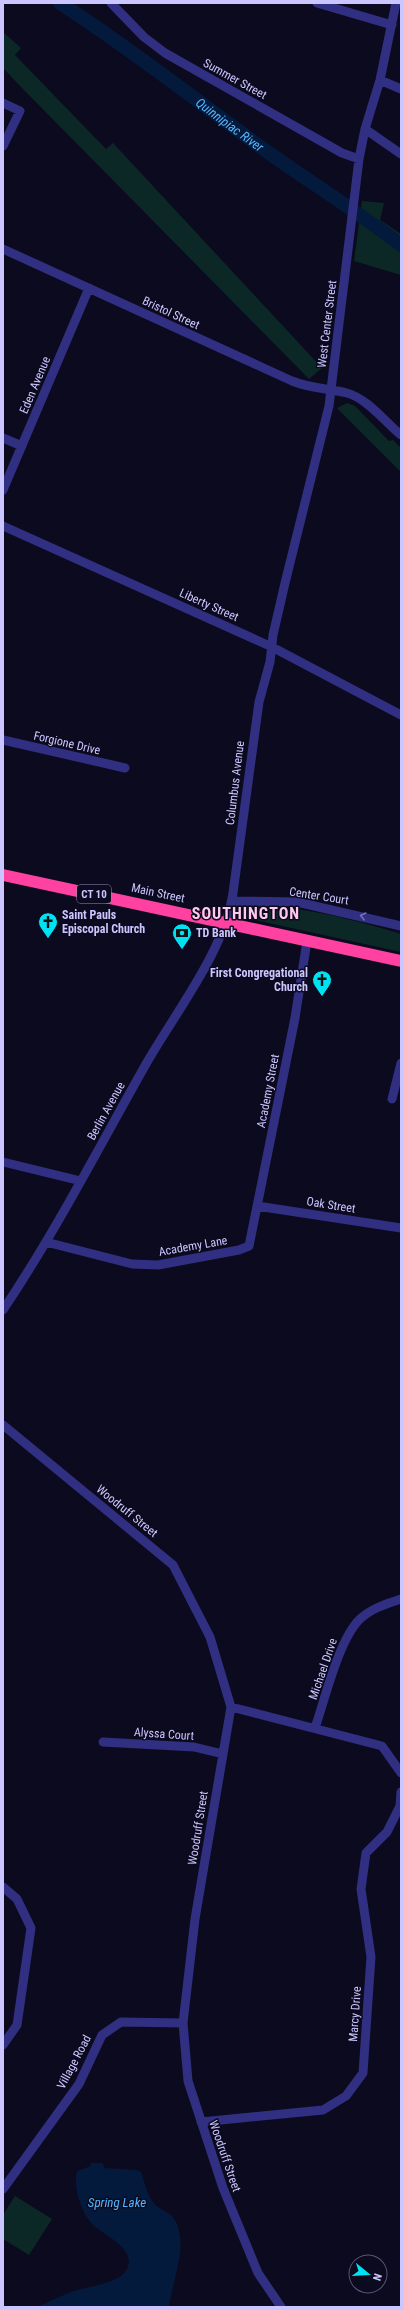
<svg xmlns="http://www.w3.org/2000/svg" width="404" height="2310" viewBox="0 0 404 2310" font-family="'Roboto Condensed',sans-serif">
  <rect width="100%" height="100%" fill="#0c0a1e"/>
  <path fill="#0c2826" d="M3 32 21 48 15 55 106 149 113 143 322 368 309 379 21 87 3 68Z
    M362 201 384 203 380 220 401 234V275L354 261Z
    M347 403 355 406 389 441 393 440 401 448V472L337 408Z
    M246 907C289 902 360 921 401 934V952L246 918 242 915Z
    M15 2196 52 2219 29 2255 3 2239V2215Z"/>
  <path fill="#041a3d" d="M91 2163H102L105 2168 137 2170 141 2172C145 2184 148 2200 158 2207 162 2210 167 2212 171 2215 192 2238 172 2280 169 2307H37C48 2302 59 2297 71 2292 85 2287 116 2284 125 2272 141 2250 104 2236 93 2225 81 2212 73 2188 77 2171L91 2166Z"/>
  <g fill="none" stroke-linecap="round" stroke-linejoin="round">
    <path stroke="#041a3d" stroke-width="14" id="s1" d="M60 3C132 49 199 103 269 153 313 184 358 212 401 245"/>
    <path stroke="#302f82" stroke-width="9" d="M111 3 144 37 165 53 342 153 359 159
      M317 3 392 25
      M380 80 401 89
      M3 103 20 111 3 146
      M365 129 401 154
      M3 249 292 381C312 389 327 388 347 393 368 399 385 422 401 435
      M3 438 22 446
      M3 490 89 288
      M3 526 272 647 401 715
      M3 740 125 768
      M232 901 297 902 401 926
      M392 1099 401 1063
      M3 1162 81 1181
      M257 1206 401 1228
      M46 1242 132 1264 158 1265 239 1250 249 1246 295 1018 307 941
      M3 1310C56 1231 99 1147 146 1064 175 1013 224 952 233 893L259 702 270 662 273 635 285 583 329 406 359 159 365 129 380 80 396 3
      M3 1425 173 1565 210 1637 231 1707 195 1919 183 2023 188 2081 223 2188 258 2273 281 2307
      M231 1707 382 1746 401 1773
      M315 1728C325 1699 339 1639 360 1619 372 1608 386 1604 401 1599
      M103 1742 194 1747 223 1754
      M3 1887 17 1899 31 1928 17 2025 3 2045
      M201 2122 323 2110 346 2096 363 2073 371 1957 361 1889 366 1853 387 1832 400 1806 401 1792
      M3 2189 79 2084 102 2035 121 2022 183 2023"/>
    <path stroke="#ff41a2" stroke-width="12" d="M3 875 401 961"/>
  </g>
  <defs><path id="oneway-chevron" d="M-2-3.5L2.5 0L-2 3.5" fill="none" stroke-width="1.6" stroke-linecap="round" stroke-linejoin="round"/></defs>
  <use stroke="#7673ba" href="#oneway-chevron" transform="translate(363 916) rotate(-166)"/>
  <defs>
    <symbol id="church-pin" viewBox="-11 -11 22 30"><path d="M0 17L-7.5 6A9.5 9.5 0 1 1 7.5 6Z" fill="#00e1f1" stroke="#0c0a1e"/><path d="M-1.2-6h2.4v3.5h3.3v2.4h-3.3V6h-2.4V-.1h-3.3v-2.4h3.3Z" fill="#111"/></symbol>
    <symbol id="bank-pin" viewBox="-11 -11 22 30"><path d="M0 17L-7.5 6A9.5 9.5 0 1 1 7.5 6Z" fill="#00e1f1" stroke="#0c0a1e"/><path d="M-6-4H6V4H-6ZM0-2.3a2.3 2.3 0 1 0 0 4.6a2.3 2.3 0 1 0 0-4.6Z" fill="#111"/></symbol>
  </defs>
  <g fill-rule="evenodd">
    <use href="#church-pin" x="37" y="911" width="22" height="30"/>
    <use href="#bank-pin" x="171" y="922" width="22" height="30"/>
    <use href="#church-pin" x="311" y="969" width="22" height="30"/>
  </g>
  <g text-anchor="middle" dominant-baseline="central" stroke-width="3" stroke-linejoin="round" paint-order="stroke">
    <rect fill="#0c0a1e" stroke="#928ebc" stroke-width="1" x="77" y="885" width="34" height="18" rx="3"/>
    <g font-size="11" font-weight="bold" fill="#cbc6ff">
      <text x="94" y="894">CT 10</text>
    </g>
    <g font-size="12" fill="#cbc6ff" stroke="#0c0a1e">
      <text transform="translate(235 79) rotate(29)">Summer Street</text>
      <text transform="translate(171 313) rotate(25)">Bristol Street</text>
      <text transform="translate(327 324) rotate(-83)">West Center Street</text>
      <text transform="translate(35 385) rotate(-67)">Eden Avenue</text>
      <text transform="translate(209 605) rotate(24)">Liberty Street</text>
      <text transform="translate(67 743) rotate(13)">Forgione Drive</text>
      <text transform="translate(235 783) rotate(-83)">Columbus Avenue</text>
      <text transform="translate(158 893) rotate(12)">Main Street</text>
      <text transform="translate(319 896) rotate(9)">Center Court</text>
      <text transform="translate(268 1091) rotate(-79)">Academy Street</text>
      <text transform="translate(106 1111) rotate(-61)">Berlin Avenue</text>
      <text transform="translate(331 1205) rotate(9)">Oak Street</text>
      <text transform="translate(193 1246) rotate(-10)">Academy Lane</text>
      <text transform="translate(127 1511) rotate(39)">Woodruff Street</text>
      <text transform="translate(323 1669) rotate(-71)">Michael Drive</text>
      <text transform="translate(164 1734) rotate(4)">Alyssa Court</text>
      <text transform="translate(198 1828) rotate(-81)">Woodruff Street</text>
      <text transform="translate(355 2014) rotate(-86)">Marcy Drive</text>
      <text transform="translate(74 2062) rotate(-62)">Village Road</text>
      <text transform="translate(225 2156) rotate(71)">Woodruff Street</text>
    </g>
    <g font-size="12" font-weight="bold" fill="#cbc6ff" stroke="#0c0a1e" text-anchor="start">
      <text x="62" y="915">Saint Pauls<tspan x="62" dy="14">Episcopal Church</tspan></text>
      <text x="196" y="933">TD Bank</text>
      <text x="308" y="973" text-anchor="end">First Congregational<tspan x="308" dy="14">Church</tspan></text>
    </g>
    <g font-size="13" font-style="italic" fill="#54b6ff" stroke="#0c0a1e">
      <text stroke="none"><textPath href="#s1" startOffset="209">Quinnipiac River</textPath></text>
      <text x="117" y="2202">Spring Lake</text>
    </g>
    <g font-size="16" font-weight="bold" letter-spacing="1" fill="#ffc8ed" stroke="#0c0a1e">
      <text x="246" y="913">SOUTHINGTON</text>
    </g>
  </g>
  <rect width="404" height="2310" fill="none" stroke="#cbc6ff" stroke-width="8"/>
  <g transform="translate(368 2274) rotate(108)"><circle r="19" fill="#0c0a1e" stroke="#585578"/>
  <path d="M0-3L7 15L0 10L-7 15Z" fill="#00e1f1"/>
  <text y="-6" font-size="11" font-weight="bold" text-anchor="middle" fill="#cbc6ff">N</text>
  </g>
</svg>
